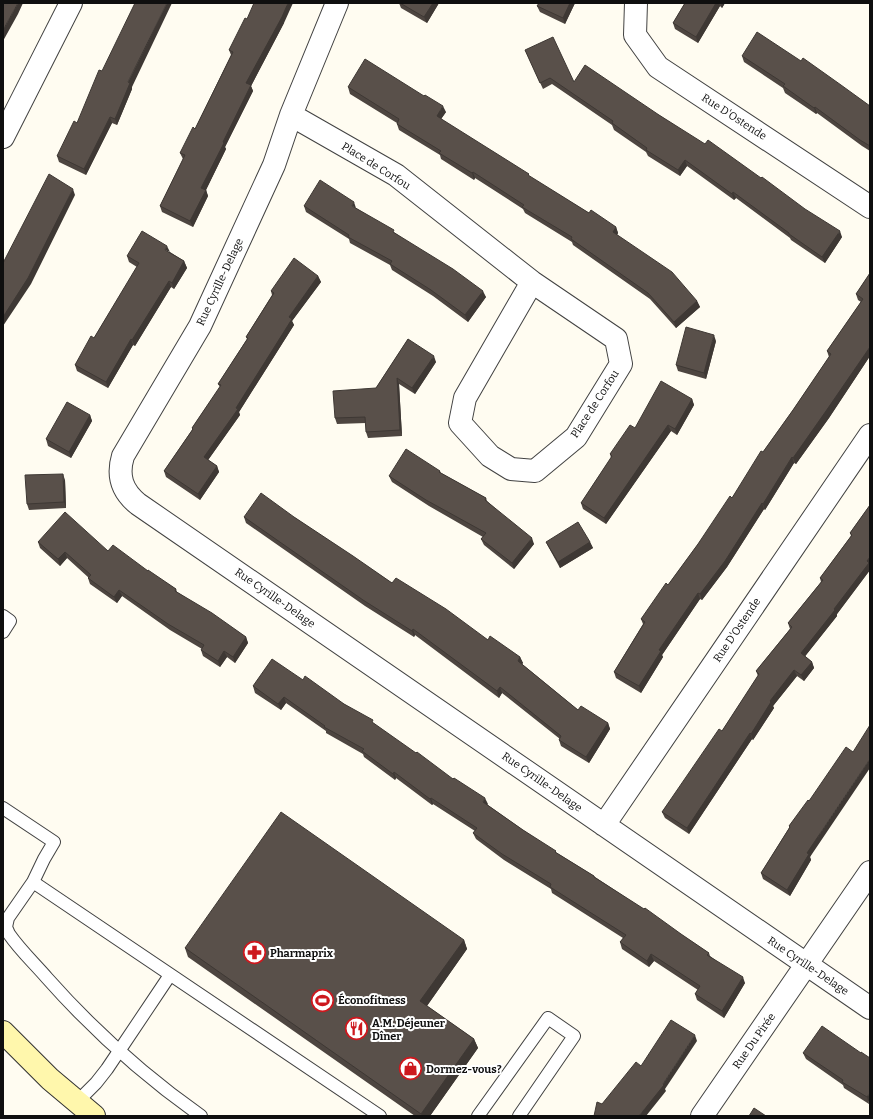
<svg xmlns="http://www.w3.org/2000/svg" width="873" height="1119" viewBox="0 0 873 1119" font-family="Bitter,serif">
  <rect width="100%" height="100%" fill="#fffcf1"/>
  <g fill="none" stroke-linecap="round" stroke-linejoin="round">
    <defs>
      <path id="service" d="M3 616 10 621 3 632
        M3 808 54 842 44 859 33 882 8 918 6 927 9 934C20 950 34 963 47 978 94 1031 143 1075 201 1116
        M33 882 380 1116
        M77 1102 96 1083 107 1069 170 975
        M478 1116 548 1018 574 1036 519 1116"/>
      <path id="minor" d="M337 3 291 115 274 165 200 326 123 456C117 476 122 491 138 504L870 1008
        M636 3 635 35 658 67 870 207
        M291 115 396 175 532 282 616 339 621 364 576 437 535 471 511 469 490 456 460 423 465 398 532 282
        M604 825 870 435
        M702 1116 870 872"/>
      <path id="tertiary" d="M3 137 71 3"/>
      <path id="secondary" d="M3 1032 50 1079 94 1116"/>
    </defs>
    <use href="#service" stroke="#424242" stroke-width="14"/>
    <use href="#minor" stroke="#424242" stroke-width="24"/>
    <use href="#tertiary" stroke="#424242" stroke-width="24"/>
    <use href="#secondary" stroke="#313131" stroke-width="24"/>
    <use href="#service" stroke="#fff" stroke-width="12"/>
    <use href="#minor" stroke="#fff" stroke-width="22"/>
    <use href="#tertiary" stroke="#fff" stroke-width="22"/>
    <use href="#secondary" stroke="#fff7ac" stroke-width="22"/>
  </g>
  <path fill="#4d4540" d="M399 3H439L427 23 401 8Z
    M539 3H575L565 24 540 12 537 6Z
    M685 3H725L722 8 720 6 698 43 675 29 673 23Z
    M247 19 284 23 251 86 253 91 225 147 226 149 206 190 208 196 193 227 162 212 160 206 183 159 180 153 195 129 231 55 229 50Z
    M525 50 574 82 659 115 842 237 825 263 791 240 790 238 736 198 734 200 687 166 680 176 648 156 646 152 614 130 612 125 552 84 543 89Z
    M742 56 870 106V151L862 146 817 113 816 114 785 93 783 88 744 62Z
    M132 87V89L117 125 112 123 86 175 59 162 57 156 77 123Z
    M348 87 446 112 441 119 530 177 589 213 616 227 618 233 617 235 697 301 700 307 676 328 650 299 573 245 572 242 525 213 523 209 475 178 474 180 441 159 440 155 399 130 397 124V123L350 94Z
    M304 206 356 208 395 233 486 297 468 322 433 296 392 270 390 265 350 243 349 239 306 212Z
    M170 252 184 261 187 268 174 289 171 287 135 346 133 345 108 388 77 371 75 365 94 338 137 267 129 262 127 256Z
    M870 273V356L829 418 796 464 794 463 765 510 764 509 727 567 702 600 700 599 662 655 663 657 641 693 616 678 614 672 643 624 641 619 668 585 732 498 763 452 793 410 829 357 827 351 861 302 858 300 856 294Z
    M318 276 321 282 292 321 294 325 239 412 240 415 208 460 217 466 219 472 200 500 166 477 164 471 192 430V428L220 387 218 384 247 339 246 337 272 295 271 291Z
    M408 339 436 362 415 394 399 384 402 436 368 438 366 432V423L337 424 335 418 376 388Z
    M716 341 706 379 678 371 676 365Z
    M692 399 694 405 677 435 671 431 606 524 583 509 581 503 611 458 610 454 635 428Z
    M90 415 92 421 71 458 48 446 46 439Z
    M440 471 441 473 486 498 487 501 534 544 514 569 484 545 481 539 483 537 429 506 392 482 389 476Z
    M65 480 66 508 29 510 27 504Z
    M870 505V570L837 614V616L805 656 812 662 814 668 804 681 797 676 773 706 774 708 753 740 752 739 689 834 665 818 662 812 722 731 758 676 756 671 790 629 788 623 821 582 820 578 851 536 850 533Z
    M244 517H294L392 583 488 640 520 657 523 663 522 664 578 710 608 723 610 729 589 763 561 746 559 740 560 739 502 693 499 698 415 635 414 637 365 606 246 523Z
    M38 542 108 551 148 571 176 589 177 592 246 637 248 643 235 663 227 657 220 667 203 656 201 650 202 649 170 630 122 596 117 603 90 584 88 578H89L67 558 60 566 40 548Z
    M546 542H590L593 548 560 568 549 548Z
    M303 680 344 704 374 724 523 830 557 853 594 876 595 877 709 953 710 956 745 983 724 1018 697 1000 695 994 698 990 654 961 649 967 622 949 620 942 623 938 552 893 551 889 504 860 476 839 473 833 475 831 433 804 432 805 396 778 395 780 364 757 363 754 326 733V731L286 703 281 710 255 693 253 686Z
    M853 752 810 857 811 860 790 896 763 879 761 873 789 828V826L809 801Z
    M464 940 467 949 427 1006 474 1039 478 1048 430 1116H415L188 957 185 948Z
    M803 1053H861L869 1104 844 1088 843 1085 806 1059Z"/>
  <path fill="#3e3834" d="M18 3H23L18 14 3 41V30Z
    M167 3H172L132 87V89L117 125 115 119 128 82Z
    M288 3H293L284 23 251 86 253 91 225 147 226 149 204 194 201 188 223 142 246 83Z
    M433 3H439L427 23 424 17Z
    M570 3H575L565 24 563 18Z
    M716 3H719L720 6 698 43 696 37Z
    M721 3H725L722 8Z
    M443 106 446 112 439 122 437 116Z
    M815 107 817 113 816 114 814 108Z
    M110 117 112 123 86 175 84 169Z
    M685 160 687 166 680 176 678 170Z
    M473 172 475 178 474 180 472 173Z
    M73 189 75 195 31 284 3 326V317Z
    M206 190 208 196 193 227 190 221Z
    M733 192 736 198 734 200 732 194Z
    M354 202 356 208 352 206Z
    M616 227 618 233 615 238 613 232Z
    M840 231 842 237 825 263 822 257Z
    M167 246 170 252 165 250Z
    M184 261 187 268 174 289 172 283Z
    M318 276 321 282 292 321 294 325 239 412 240 415 206 463 204 457 236 408 289 317Z
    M169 281 171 287 135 346 132 340Z
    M483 291 486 297 468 322 465 315Z
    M697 301 700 307 676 328 674 322Z
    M714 335 716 341 706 379 704 373Z
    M131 339 133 345 108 388 106 382Z
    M870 347V356L829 418 796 464 793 458Z
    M434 356 436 362 415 394 412 388Z
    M397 378 399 384 402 436 400 430Z
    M692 399 694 405 677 435 675 429Z
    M90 415 92 421 71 458 69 452Z
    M668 425 671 431 606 524 604 518Z
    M792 457 794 463 765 510 763 504Z
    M217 466 219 472 200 500 198 494Z
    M63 474 65 480 66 508 64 502Z
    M762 503 764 509 727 567 702 600 700 594Z
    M532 538 534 544 514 569 512 563Z
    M590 542 593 548 560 568 558 562Z
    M65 552 67 558 60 566 58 559Z
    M870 557V570L837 614V616L803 659 801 653 834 609Z
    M119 590 122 596 117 603 114 597Z
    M698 593 700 599 662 655 663 657 641 693 639 686 659 650Z
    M413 629 415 635 414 637 412 631Z
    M246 637 248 643 235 663 233 657Z
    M224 651 227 657 220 667 218 661Z
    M520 657 523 663 520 667 518 661Z
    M812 662 814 668 804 681 801 675Z
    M794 670 797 676 773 706 774 708 753 740 751 734 770 701Z
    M500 687 502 693 499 698 497 691Z
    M284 697 286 703 281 710 278 704Z
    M608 723 610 729 589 763 586 757Z
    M750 733 752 739 689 834 687 828Z
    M870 759V768L810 857 811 860 790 896 787 890 807 853Z
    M394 772 396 778 395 780 393 774Z
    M431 798 433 804 432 805 430 799Z
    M485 798 488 804 485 808 483 802Z
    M464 940 467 949 424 1010 420 1001Z
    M651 954 654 961 649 967 647 961Z
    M743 977 745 983 724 1018 722 1011Z
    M695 1035 697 1041 665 1089 666 1091 646 1116H639L663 1084Z
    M474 1039 478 1048 430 1116H422L421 1114Z
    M870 1093V1102L869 1104 867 1097Z"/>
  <path fill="#59504a" stroke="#3e3834" d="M3 3H18L3 30Z
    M135 3H167L128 82 130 83 115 119 110 117 84 169 57 156 74 121 77 123 99 70 102 71Z
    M254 3H288L282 17 246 83 251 85 223 142 224 143 201 188 206 190 190 221 160 206 185 155 180 153 193 127 195 129 233 52 229 50 245 18 247 19Z
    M400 3H433L424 17Z
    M539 3H570L563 18 537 6Z
    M685 3H716L696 37 673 23Z
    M757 32 801 61 803 58 841 85 870 106V146L860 140 815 107 814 108 783 86 785 84 742 56Z
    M553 37 574 82 585 65 659 115 705 144 708 140 761 178 762 177 805 209 840 231 822 257 789 234V233L733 192 732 194 685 160 678 170 646 150 647 148 612 123 613 121 550 78 540 83 525 50Z
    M365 59 424 96 425 95 443 106 437 116 443 120 529 174 528 175 589 213 591 210 616 227 613 232 672 272 697 301 674 322 648 293 571 239 572 237 522 207 524 205 473 172 472 173 439 153 441 151 397 124 399 119 348 87Z
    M49 174 73 189 28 278 3 317V263Z
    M320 180 354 202 352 206 394 230 393 232 453 269 483 291 465 315 431 290 390 264 392 261 348 237 349 235 304 206Z
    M142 231 167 246 165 250 184 261 172 283 169 281 132 340 131 339 106 382 75 365 91 336 94 338 139 263 127 256Z
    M294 258 318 276 289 317 292 319 236 408 238 409 204 457 217 466 198 494 164 471 193 429 192 428 221 385 218 384 248 338 246 337 274 293 271 291Z
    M870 273V347L826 411 793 458 792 457 763 504 762 503 725 561 700 594 698 593 659 650 661 651 639 686 614 672 645 622 641 619 666 583 668 585 698 544 730 496 732 498 761 451 763 452 793 410 831 354 827 351 863 299 856 294Z
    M686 327 714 335 704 373 676 365Z
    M408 339 434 356 412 388 397 378 400 430 366 432 365 417 335 418 333 391 376 388Z
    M661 381 692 399 675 429 668 425 604 518 581 503 612 456 610 454 630 425 635 428Z
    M67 402 90 415 69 452 46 439Z
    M406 449 440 471 439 472 486 498 485 500 532 538 512 563 481 539 486 533 426 500 389 476Z
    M63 474 64 502 27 504 25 475Z
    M261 493 294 517 353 556 392 583 396 578 446 609 488 640 490 636 520 657 518 661 578 710 581 706 608 723 586 757 559 740 561 736 500 687 497 691 413 629 412 631 363 600 244 517Z
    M870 505V557L867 561 869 563 834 609 835 610 801 653 812 662 801 675 794 670 770 701 771 702 751 734 750 733 687 828 662 812 719 729 722 731 759 674 756 671 792 627 788 623 823 580 820 578 852 535 850 533Z
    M65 512 108 551 113 545 148 571V570L176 589 175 591 212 613 246 637 233 657 224 651 218 661 201 650 204 645 168 624 119 590 114 597 88 578 91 575 65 552 58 559 38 542Z
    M578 522 590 542 558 562 546 542Z
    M272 659 303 680 305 676 344 704 373 720 372 722 416 753 417 752 453 779 454 778 485 798 483 802 523 830 556 851 555 852 594 876V877L644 909 645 908 681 934 709 953 707 955 743 977 722 1011 695 994 700 986 651 954 647 961 620 942 626 935 550 887 551 884 502 854 473 833 477 828 431 798 430 799 394 772 393 774 362 751 364 749 324 727 325 726 284 697 278 704 253 686Z
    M870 725V759L807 853 809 854 787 890 761 873 790 827 789 826 808 800 809 801 846 747 853 752Z
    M281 812 464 940 420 1001 474 1039 421 1114 185 948Z
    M671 1020 695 1035 663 1084 664 1085 639 1116H594L597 1102 602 1104 636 1062 641 1066Z
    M822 1026 861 1053V1052L870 1058V1093L867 1097 842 1082 843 1080 803 1053Z
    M754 1108 766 1116H749Z"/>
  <defs>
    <symbol id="pharmacy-ring" viewBox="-11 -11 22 22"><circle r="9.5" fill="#fff" stroke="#cd181e" stroke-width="1.5"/><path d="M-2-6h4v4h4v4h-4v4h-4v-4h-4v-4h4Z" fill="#cd181e"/></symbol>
    <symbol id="stadium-ring" viewBox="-11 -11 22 22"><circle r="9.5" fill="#fff" stroke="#cd181e" stroke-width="1.5"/><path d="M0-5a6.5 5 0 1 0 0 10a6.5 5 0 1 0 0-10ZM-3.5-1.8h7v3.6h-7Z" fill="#cd181e"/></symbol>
    <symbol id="restaurant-ring" viewBox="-11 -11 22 22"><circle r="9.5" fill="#fff" stroke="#cd181e" stroke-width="1.5"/><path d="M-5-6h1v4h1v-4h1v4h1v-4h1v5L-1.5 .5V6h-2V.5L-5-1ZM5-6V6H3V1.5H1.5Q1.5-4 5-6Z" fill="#cd181e"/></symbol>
    <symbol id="shop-ring" viewBox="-11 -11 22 22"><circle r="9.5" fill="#fff" stroke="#cd181e" stroke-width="1.5"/><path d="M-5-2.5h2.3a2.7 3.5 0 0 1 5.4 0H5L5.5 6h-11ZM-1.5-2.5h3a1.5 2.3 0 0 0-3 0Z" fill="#cd181e"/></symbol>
  </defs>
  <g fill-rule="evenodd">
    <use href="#pharmacy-ring" x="242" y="940" width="25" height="25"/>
    <use href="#stadium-ring" x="310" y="988" width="25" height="25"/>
    <use href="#restaurant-ring" x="344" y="1016" width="25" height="25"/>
    <use href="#shop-ring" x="398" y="1056" width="25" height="25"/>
  </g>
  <g text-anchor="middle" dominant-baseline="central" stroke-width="4" stroke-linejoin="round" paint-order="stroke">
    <g font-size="11" fill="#0f0f0f" stroke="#fff">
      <text transform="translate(734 117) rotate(33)">Rue D'Ostende</text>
      <text transform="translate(376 166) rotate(32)">Place de Corfou</text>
      <text transform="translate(220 282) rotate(-65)">Rue Cyrille-Delage</text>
      <text transform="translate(595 404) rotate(-57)">Place de Corfou</text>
      <text transform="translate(275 598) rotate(35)">Rue Cyrille-Delage</text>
      <text transform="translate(737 630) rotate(-56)">Rue D'Ostende</text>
      <text transform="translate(542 782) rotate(35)">Rue Cyrille-Delage</text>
      <text transform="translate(808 966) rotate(34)">Rue Cyrille-Delage</text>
      <text transform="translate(754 1041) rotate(-55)">Rue Du Pirée</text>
    </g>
    <g font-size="11" font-weight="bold" fill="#0f0f0f" stroke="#fff" text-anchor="start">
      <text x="270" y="953">Pharmaprix</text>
      <text x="338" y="1000">Éconofitness</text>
      <text x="372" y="1023">A.M. Déjeuner<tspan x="372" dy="13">Dîner</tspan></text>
      <text x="426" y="1069">Dormez-vous?</text>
    </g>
  </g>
  <rect width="873" height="1119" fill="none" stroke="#0f0f0f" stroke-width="8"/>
</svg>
